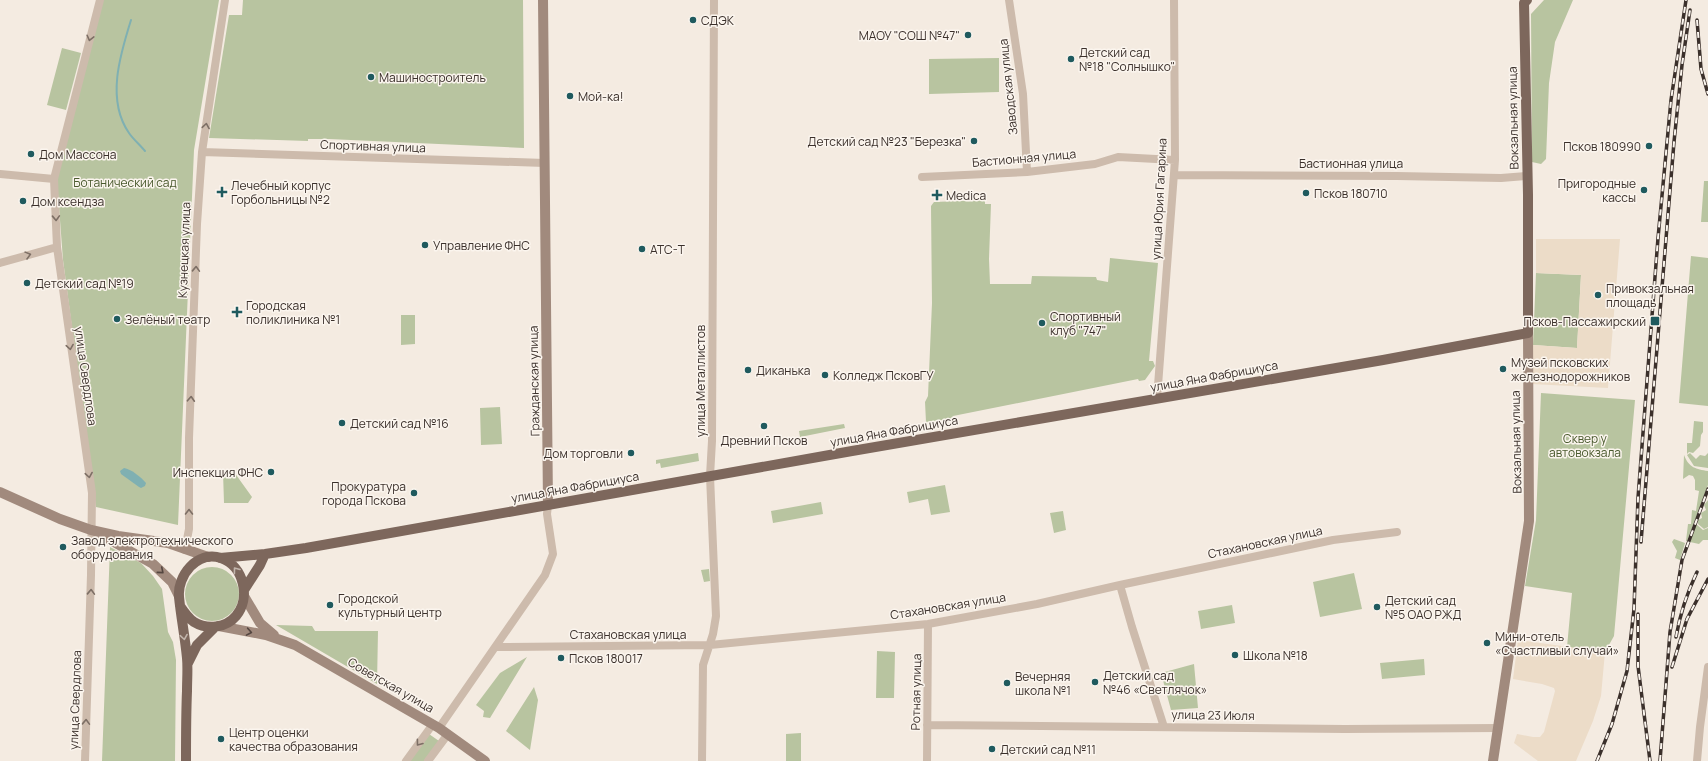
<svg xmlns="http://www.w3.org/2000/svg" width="1708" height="761" viewBox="0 0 1708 761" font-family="Manrope,sans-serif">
  <rect width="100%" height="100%" fill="#f4ebe1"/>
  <path fill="#b8c4a0" d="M101 0H219L194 150 178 525 96 507 63 260 57 180Z
    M243 0H523L524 148 329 139H308V141L209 138 229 15H242Z
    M1544 0H1573L1555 42 1549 83 1546 159 1541 164 1532 162 1531 14Z
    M62 48 81 53 66 110 47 105Z
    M999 58V92L929 94V59Z
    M1704 181H1708V222H1701Z
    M985 200V204H991L989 259 990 284H1031L1032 276 1096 277 1097 280 1108 282 1110 258 1158 263 1149 361H1153L1155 366 1145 380 1139 381 1138 379 953 416 950 419 926 422 925 402 928 396 932 303 931 206 934 202Z
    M1691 256 1708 258V406L1679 403Z
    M1536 273 1581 275 1577 348 1533 345Z
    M401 315H415V344L401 345Z
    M1541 393 1635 400 1614 636 1605 652 1567 647 1572 593 1525 586 1536 520Z
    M500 407 502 444 481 445 480 408Z
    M1694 421 1703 422V432L1701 435 1700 446 1693 453 1689 452 1687 454V443H1692Z
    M844 424 845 428 800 437 799 431Z
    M698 453 699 461 661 468 660 463 656 464V460Z
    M1690 453 1696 459 1700 455 1705 456 1708 453V468L1694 466 1687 455Z
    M1684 455C1689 468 1696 469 1708 471V485L1687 541H1686L1688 524H1691L1692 510 1696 511 1699 491 1695 490V480L1693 476 1689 475 1683 479Z
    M223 472H234L252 497 248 503H224Z
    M945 485 950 512 931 515 928 499 909 503 907 492Z
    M1708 500V527L1704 529 1698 524V520L1702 518 1701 513 1706 510 1704 505Z
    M821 502 823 514 773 523 771 511Z
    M1063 511 1066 530 1054 533 1050 513Z
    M1696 524 1703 530 1708 528V540H1703L1699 544 1690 542Z
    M1674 539 1685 543 1680 560 1675 558 1677 551 1672 542Z
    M110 547 141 563 153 576 162 589 168 632 173 642 176 660 175 761H102Z
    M185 594a27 27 0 1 1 54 0a27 27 0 1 1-54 0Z
    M709 569 710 581 704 582 701 570Z
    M1354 573 1362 609 1320 617 1313 582Z
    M1232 605 1235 623 1201 629 1198 611Z
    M276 625 312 626 315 631H378L377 684Z
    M877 651 895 652 894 698H876Z
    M527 657 490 718 483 717 484 711 476 705 500 673Z
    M1424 659 1425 675 1382 679 1380 663Z
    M1194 664 1198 708 1171 710 1161 673Z
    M534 687 538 700 530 750 506 731Z
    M801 733V761H786V734Z
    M429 734 439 741 424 761H409Z"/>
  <path fill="#ecdcc8" d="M1536 239H1620L1608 388 1532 384 1533 345 1577 348 1581 275 1536 273Z
    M1518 640 1605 652 1601 696 1593 721 1576 761H1538L1514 743 1517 734 1533 737H1540L1544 732 1555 691 1554 688 1542 684 1513 679Z"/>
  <path fill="#7fb0b2" d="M124 468C131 469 141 477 146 483L145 486 141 488 139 487 121 474 120 471Z"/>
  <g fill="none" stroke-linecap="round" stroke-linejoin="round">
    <path stroke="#7fb0b2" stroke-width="2" d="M131 20C120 55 106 100 129 133 133 139 140 145 145 151"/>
    <path stroke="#cdbbac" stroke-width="8" d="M1009 0 1023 94 1027 172
      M202 152 545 163
      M0 174 54 179
      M1174 175 1397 176 1501 178 1527 176
      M922 177 1027 172 1095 164 1118 157 1175 160
      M0 263 57 247
      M1157 399 1175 160 1174 0
      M185 550 189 529V438L197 224 202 152 225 0
      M1120 585 1132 627 1164 727
      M497 647 710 645 928 624 1037 604 1120 585 1333 540 1397 532
      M927 725 1345 729 1498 728
      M439 728 545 575 553 554 547 514 548 505
      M85 761 91 575 92 493 57 247 54 179 100 0
      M406 761 433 724
      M428 761 448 734
      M702 761 703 665 713 634 716 616 710 476 712 441 714 0
      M927 761 928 624
      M1697 761 1700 727 1708 667"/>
    <path stroke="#a18a7d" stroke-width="10" d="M543 0 548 505
      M0 492 60 519 91 530 118 536 168 543 208 557
      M103 536 153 564 172 582 179 596
      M244 596 260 623 274 635
      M219 626 266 635 295 645 439 728 485 761
      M1493 761 1529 521 1528 333"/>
    <path stroke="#7d675c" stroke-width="10" d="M220 558 265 554 306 548 852 451 1383 360 1528 333V195L1524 3 1527 0
      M244 590 260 565 265 554
      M180 606C184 612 188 618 194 622 207 630 226 628 236 616 251 598 244 566 221 558 197 550 177 576 179 597 181 617 185 637 187 658 188 668 187 680 187 691 186 714 186 738 186 761
      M188 663 197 645 215 627"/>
    <defs>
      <path id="rail" d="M1697 20 1701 69 1708 94
        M1641 542 1674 142 1682 65 1690 10
        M1638 614V666L1650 761
        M1676 637C1680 614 1687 593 1697 572
        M1672 667 1687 619 1708 579
        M1597 761 1612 724 1627 671 1634 609 1638 498 1658 238 1671 100 1686 0
        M1660 761 1670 632 1682 560 1708 489"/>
    </defs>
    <use href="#rail" stroke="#3b302b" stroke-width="3.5"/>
    <use href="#rail" stroke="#fbf5ee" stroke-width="2" stroke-dasharray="6" stroke-linecap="butt"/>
  </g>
  <defs><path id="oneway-chevron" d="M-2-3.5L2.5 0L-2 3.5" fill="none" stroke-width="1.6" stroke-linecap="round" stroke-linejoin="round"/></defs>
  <g stroke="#7d6f65">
    <use href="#oneway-chevron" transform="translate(90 38) rotate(104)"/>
    <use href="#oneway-chevron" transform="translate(206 126) rotate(-81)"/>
    <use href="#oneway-chevron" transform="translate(56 218) rotate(88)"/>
    <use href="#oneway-chevron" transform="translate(28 255) rotate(-15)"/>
    <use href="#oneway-chevron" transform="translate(196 269) rotate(-88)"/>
    <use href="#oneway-chevron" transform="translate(70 347) rotate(81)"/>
    <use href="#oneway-chevron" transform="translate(191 399) rotate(-87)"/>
    <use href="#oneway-chevron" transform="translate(89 475) rotate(81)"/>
    <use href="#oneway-chevron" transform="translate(189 512) rotate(-90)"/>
    <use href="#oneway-chevron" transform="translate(91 592) rotate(-88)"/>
    <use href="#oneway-chevron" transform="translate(86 722) rotate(-88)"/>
    <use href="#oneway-chevron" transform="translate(419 743) rotate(127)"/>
  </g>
  <g stroke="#c2b5ac">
    <use href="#oneway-chevron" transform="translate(236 570) rotate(-127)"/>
    <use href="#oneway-chevron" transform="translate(184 637) rotate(81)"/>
  </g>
  <g stroke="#544640">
    <use href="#oneway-chevron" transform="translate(161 571) rotate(40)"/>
    <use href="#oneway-chevron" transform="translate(249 632) rotate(10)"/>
  </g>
  <g fill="#1f5a5e" stroke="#fbf5ee" stroke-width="1.5">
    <circle cx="693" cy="20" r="4"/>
    <circle cx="968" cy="35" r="4"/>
    <circle cx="1071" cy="59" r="4"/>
    <circle cx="371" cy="77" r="4"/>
    <circle cx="570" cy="96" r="4"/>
    <circle cx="974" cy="141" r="4"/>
    <circle cx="1649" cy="146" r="4"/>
    <circle cx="31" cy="154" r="4"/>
    <circle cx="1644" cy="190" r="4"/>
    <path d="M220 186h4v4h4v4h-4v4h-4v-4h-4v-4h4z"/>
    <circle cx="1306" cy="193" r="4"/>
    <path d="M935 189h4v4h4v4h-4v4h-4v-4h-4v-4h4z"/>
    <circle cx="23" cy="201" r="4"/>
    <circle cx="425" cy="245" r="4"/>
    <circle cx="642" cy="249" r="4"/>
    <circle cx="27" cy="283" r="4"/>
    <circle cx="1598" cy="295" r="4"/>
    <path d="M235 306h4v4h4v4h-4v4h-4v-4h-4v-4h4z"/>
    <circle cx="117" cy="319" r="4"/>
    <rect x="1650" y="316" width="10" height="10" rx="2"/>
    <circle cx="1042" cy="323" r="4"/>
    <circle cx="1503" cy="369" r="4"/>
    <circle cx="748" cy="370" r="4"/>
    <circle cx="825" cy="375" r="4"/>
    <circle cx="342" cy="423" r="4"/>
    <circle cx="764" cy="426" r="4"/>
    <circle cx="631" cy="453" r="4"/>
    <circle cx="271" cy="472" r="4"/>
    <circle cx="414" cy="493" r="4"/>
    <circle cx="63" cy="547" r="4"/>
    <circle cx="330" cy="605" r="4"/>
    <circle cx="1377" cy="607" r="4"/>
    <circle cx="1487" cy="643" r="4"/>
    <circle cx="1235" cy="655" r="4"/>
    <circle cx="561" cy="658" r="4"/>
    <circle cx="1095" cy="682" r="4"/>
    <circle cx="1007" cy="683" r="4"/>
    <circle cx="221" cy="739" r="4"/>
    <circle cx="992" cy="749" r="4"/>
  </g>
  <g text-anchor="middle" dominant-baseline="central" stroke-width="3" stroke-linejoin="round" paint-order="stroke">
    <g font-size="12" fill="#3b302b" stroke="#fbf5ee" text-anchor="start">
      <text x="701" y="20">СДЭК</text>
      <text x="960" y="35" text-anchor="end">МАОУ "СОШ №47"</text>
      <text x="1079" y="52">Детский сад<tspan x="1079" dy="14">№18 "Солнышко"</tspan></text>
      <text x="379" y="77">Машиностроитель</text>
      <text x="578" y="96">Мой-ка!</text>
      <text x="966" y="141" text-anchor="end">Детский сад №23 "Березка"</text>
      <text x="1641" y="146" text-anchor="end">Псков 180990</text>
      <text x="39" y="154">Дом Масcона</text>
      <text x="1636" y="183" text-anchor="end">Пригородные<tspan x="1636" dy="14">кассы</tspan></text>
      <text x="231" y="185">Лечебный корпус<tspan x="231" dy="14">Горбольницы №2</tspan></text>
      <text x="1314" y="193">Псков 180710</text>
      <text x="946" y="195">Medica</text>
      <text x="31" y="201">Дом ксендза</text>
      <text x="433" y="245">Управление ФНС</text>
      <text x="650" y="249">ATC-T</text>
      <text x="35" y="283">Детский сад №19</text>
      <text x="1606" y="288">Привокзальная<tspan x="1606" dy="14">площадь</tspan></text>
      <text x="246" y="305">Городская<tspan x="246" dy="14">поликлиника №1</tspan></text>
      <text x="1050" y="316">Спортивный<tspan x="1050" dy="14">клуб "747"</tspan></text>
      <text x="125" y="319">Зелёный театр</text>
      <text x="1646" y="321" text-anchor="end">Псков-Пассажирский</text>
      <text x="1511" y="362">Музей псковских<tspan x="1511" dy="14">железнодорожников</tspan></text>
      <text x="756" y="370">Диканька</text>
      <text x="833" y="375">Колледж ПсковГУ</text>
      <text x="350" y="423">Детский сад №16</text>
      <text x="764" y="440" text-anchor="middle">Древний Псков</text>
      <text x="623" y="453" text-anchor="end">Дом торговли</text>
      <text x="263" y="472" text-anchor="end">Инспекция ФНС</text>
      <text x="406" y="486" text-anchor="end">Прокуратура<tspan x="406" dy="14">города Пскова</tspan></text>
      <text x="71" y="540">Завод электротехнического<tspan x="71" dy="14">оборудования</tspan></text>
      <text x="338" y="598">Городской<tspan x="338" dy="14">культурный центр</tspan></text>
      <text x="1385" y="600">Детский сад<tspan x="1385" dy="14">№5 ОАО РЖД</tspan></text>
      <text x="1495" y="636">Мини-отель<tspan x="1495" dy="14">«Счастливый случай»</tspan></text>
      <text x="1243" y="655">Школа №18</text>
      <text x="569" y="658">Псков 180017</text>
      <text x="1103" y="675">Детский сад<tspan x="1103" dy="14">№46 «Светлячок»</tspan></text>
      <text x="1015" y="676">Вечерняя<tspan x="1015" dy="14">школа №1</tspan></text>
      <text x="229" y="732">Центр оценки<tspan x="229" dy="14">качества образования</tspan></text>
      <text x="1000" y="749">Детский сад №11</text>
    </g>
    <g font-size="12" fill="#3b302b" stroke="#fbf5ee">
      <text transform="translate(1008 87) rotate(-96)">Заводская улица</text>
      <text transform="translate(1513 118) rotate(-91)">Вокзальная улица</text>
      <text transform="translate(373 146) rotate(2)">Спортивная улица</text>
      <text transform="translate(1024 158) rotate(-5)">Бастионная улица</text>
      <text x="1351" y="163">Бастионная улица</text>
      <text transform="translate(1159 199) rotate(-87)">улица Юрия Гагарина</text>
      <text transform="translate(184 250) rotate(-88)">Кузнецкая улица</text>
      <text transform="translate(86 376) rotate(82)">улица Свердлова</text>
      <text transform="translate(1214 376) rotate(-10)">улица Яна Фабрициуса</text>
      <text transform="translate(534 381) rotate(-91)">Гражданская улица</text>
      <text transform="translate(700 381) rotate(-90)">улица Металлистов</text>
      <text transform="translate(894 431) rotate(-10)">улица Яна Фабрициуса</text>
      <text transform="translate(1516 442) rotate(-91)">Вокзальная улица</text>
      <text transform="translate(575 487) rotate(-10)">улица Яна Фабрициуса</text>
      <text transform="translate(1265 542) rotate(-12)">Стахановская улица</text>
      <text transform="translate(948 606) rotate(-9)">Стахановская улица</text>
      <text x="628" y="634">Стахановская улица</text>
      <text transform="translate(391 685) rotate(30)">Советская улица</text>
      <text transform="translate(916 692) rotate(-89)">Ротная улица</text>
      <text transform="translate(75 700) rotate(-88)">улица Свердлова</text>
      <text transform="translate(1213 715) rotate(1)">улица 23 Июля</text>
    </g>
    <g font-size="12" fill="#4a5a2e" stroke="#fbf5ee">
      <text x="125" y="182">Ботанический сад</text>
      <text x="1585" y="438">Сквер у<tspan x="1585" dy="14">автовокзала</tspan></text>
    </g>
  </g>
</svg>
